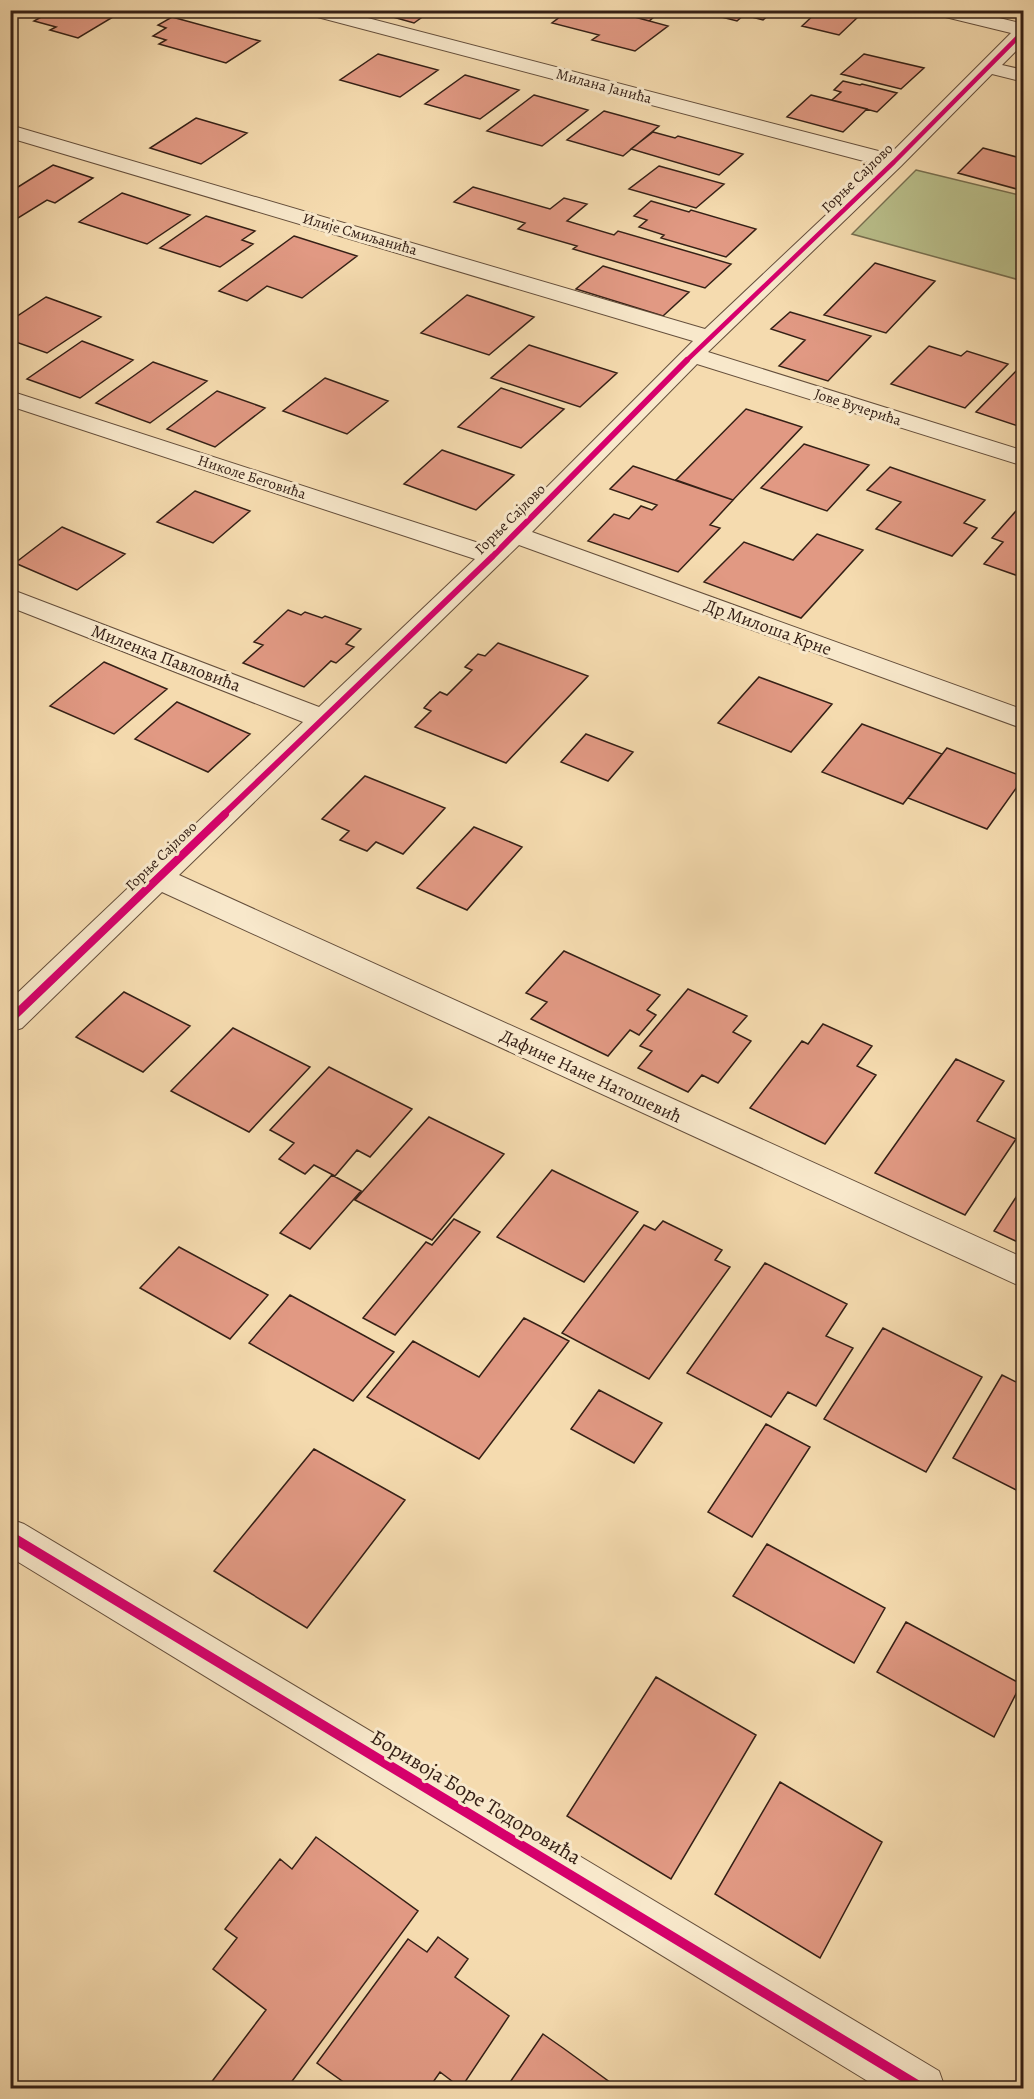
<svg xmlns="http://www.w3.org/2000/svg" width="1034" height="2099" viewBox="0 0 1034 2099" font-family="Alegreya,serif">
  <rect width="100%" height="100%" fill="#f5dbaf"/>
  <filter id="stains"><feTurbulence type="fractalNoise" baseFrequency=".00333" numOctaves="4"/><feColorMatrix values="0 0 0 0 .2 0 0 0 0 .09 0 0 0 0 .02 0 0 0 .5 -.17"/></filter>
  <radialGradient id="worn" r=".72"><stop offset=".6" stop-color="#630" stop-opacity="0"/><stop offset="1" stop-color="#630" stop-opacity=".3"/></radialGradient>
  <path fill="#bac08c" stroke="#787051" stroke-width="1.5" d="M916 170 1023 196V281L852 234Z"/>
  <path fill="#e19983" stroke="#352016" stroke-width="1.5" d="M63 10H89L113 17 78 38 50 30 56 27 34 21 50 12 57 14Z
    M368 10H432L414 23Z
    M569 10H609L668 26 635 51 592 40 599 35 552 23Z
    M609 10H663L649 21Z
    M704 10H775L763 20 744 15 737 21 702 12Z
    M819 10H830L858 17 839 35 802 26Z
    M172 17 260 41 226 63 159 44 166 40 153 36 166 28 158 25Z
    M378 54 438 70 400 97 340 80Z
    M864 54 924 68 901 89 841 74Z
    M465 75 519 90 480 119 425 104Z
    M843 81 860 85 862 84 897 93 877 112 832 100 841 92 834 90Z
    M534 95 588 110 542 146 487 131Z
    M811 95 867 109 843 132 787 117Z
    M604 111 659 126 623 156 567 140Z
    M196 118 247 133 201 164 150 148Z
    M653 132 675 138 678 136 743 154 719 175 631 149Z
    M983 148 1024 159V191L958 173Z
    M53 165 93 178 55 203 47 200 10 223V192Z
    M659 166 724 184 696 208 629 189Z
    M473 187 550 209 564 198 587 204 567 221 614 235 618 231 731 264 705 288 573 249 577 246 518 229 525 223 454 202Z
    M122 193 190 215 147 244 79 222Z
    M651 201 689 212 691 210 756 229 726 257 661 238 664 235 639 227 647 220 634 216Z
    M206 216 255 231 242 240 253 244 220 267 160 248Z
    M294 236 357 256 302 298 267 286 247 301 219 291Z
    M875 263 935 281 886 333 824 315Z
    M603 266 689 292 663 316 576 289Z
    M467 295 534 317 489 355 421 333Z
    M46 297 101 317 47 353 10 340V321Z
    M790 312 871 336 828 381 779 366 805 340 771 329Z
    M82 341 133 360 80 398 27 379Z
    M529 345 617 373 580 407 491 378Z
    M929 346 961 356 967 351 1008 364 965 408 891 384Z
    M153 362 207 381 150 423 96 403Z
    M1016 371 1024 374V428L976 412Z
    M325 378 388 401 347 434 283 411Z
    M501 388 564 409 521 448 458 427Z
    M217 391 265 408 215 447 167 429Z
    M746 409 802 427 733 500 676 480Z
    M804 444 869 465 827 511 761 488Z
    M442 450 514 475 476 510 404 484Z
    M633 466 733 500 710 525 720 528 678 572 588 541 614 514 629 519 641 506 652 510 657 505 610 489Z
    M890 467 985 500 964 523 977 528 952 556 876 529 901 502 867 490Z
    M195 491 250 511 213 543 157 522Z
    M1016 511 1024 514V578L984 564 1003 542 992 538Z
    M62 527 125 554 77 590 15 563Z
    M817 534 863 550 801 618 704 582 744 542 793 560Z
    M288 610 301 615 305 612 322 618 325 616 361 629 346 644 354 647 336 663 331 661 304 687 243 663 263 645 254 642Z
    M498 643 588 676 506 763 415 727 431 711 424 708 431 700 440 692 447 695 472 670 465 667 478 654 485 656Z
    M104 662 167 689 114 734 50 706Z
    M759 677 832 704 791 752 718 723Z
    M177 702 250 734 208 772 135 739Z
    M862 724 942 754 903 804 822 772Z
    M586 734 633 752 608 781 561 762Z
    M947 748 1024 777 987 829 908 798Z
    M365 776 445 808 403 854 376 842 367 851 340 840 349 831 322 819Z
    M474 827 522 847 467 910 417 888Z
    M564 951 660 995 647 1010 656 1015 639 1035 630 1030 608 1056 531 1019 547 1002 526 993Z
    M688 989 747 1016 733 1032 751 1041 718 1083 702 1075 688 1092 638 1068 652 1051 640 1046Z
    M124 992 190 1026 143 1072 76 1037Z
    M823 1024 872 1046 857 1066 876 1075 825 1144 750 1108 802 1041 808 1044Z
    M233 1028 310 1067 249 1132 171 1091Z
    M956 1059 1004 1081 977 1121 1016 1139 965 1215 875 1173Z
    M329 1067 412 1109 370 1157 357 1150 335 1176 314 1165 305 1174 279 1159 294 1143 270 1130Z
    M429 1117 504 1154 432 1240 355 1200Z
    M552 1170 638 1212 584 1282 497 1237Z
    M332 1175 361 1191 310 1249 280 1233Z
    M1024 1185V1245L994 1231Z
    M454 1219 480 1232 395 1335 363 1318 426 1242 432 1245Z
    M663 1221 722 1250 715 1260 730 1267 649 1379 562 1333 644 1225 655 1230Z
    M179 1247 268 1295 230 1339 140 1288Z
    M765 1263 847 1304 826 1336 853 1348 816 1406 788 1392 771 1417 687 1373Z
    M290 1295 394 1352 353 1401 249 1343Z
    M524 1318 569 1341 479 1459 367 1397 413 1341 479 1377Z
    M883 1328 982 1377 926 1472 824 1419Z
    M1002 1375 1024 1386V1494L953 1458Z
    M599 1390 662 1423 634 1463 571 1429Z
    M766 1424 810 1447 752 1537 708 1512Z
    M314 1449 405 1500 307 1628 214 1571Z
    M767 1544 885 1608 854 1663 733 1596Z
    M906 1622 1021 1684 994 1737 877 1672Z
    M656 1677 756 1735 671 1879 567 1816Z
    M780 1782 882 1842 820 1958 715 1894Z
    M316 1837 418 1911 287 2088H207L266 2010 213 1969 237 1938 225 1929 280 1859 292 1869Z
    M438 1937 468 1959 455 1977 509 2016 461 2088 440 2072 429 2088H352L317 2063 408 1939 427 1952Z
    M543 2034 563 2048 618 2088H506Z"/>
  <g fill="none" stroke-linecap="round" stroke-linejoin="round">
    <defs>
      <path id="minor" d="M304 10H337L890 154 1011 33 933 14 931 10H966L1024 24V43L1002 65 1024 70V82L992 74 901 166 708 352 1024 451V466L697 364 532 532 1024 710V729L519 545 179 875 1024 1258V1288L162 892 22 1028 10 1032V1000L303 722 10 607V589L319 707 475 559 10 406V391L488 546 693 341 10 138V125L705 329 879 165 306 14Z
        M10 1519 24 1524 939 2071 945 2088H879L10 1557Z"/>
    </defs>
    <use href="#minor" stroke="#654f3c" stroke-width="2"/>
    <use href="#minor" fill="#f8e8cb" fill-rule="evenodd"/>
    <defs>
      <path id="cycleway-far3" d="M685 362 894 162 1024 31"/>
      <path id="cycleway-far2" d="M223 815 493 556 687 360"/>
      <path id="cycleway-far1" d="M10 1020 225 814"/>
      <path id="cycleway" d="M10 1536 922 2088"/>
    </defs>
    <use href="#cycleway-far3" stroke="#f8e8cb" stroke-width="7"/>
    <use href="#cycleway-far2" stroke="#f8e8cb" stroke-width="9"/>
    <use href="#cycleway-far1" stroke="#f8e8cb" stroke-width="11"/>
    <use href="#cycleway" stroke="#f8e8cb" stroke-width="14"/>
    <use href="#cycleway-far3" stroke="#d6006c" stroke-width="4.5"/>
    <use href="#cycleway-far2" stroke="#d6006c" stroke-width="6"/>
    <use href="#cycleway-far1" stroke="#d6006c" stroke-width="8"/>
    <use href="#cycleway" stroke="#d6006c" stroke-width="10"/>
  </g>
  <g text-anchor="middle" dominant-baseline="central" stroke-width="6" stroke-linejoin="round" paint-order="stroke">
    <g font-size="15" fill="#352016" stroke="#f8e8cb">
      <text transform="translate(604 86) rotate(15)">Милана Јанића</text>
      <text transform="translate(857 178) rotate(-44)">Горње Сајлово</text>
      <text transform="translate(360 234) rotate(16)">Илије Смиљанића</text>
      <text transform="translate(858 407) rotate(18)">Јове Вучерића</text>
      <text transform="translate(252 477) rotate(18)">Николе Беговића</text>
      <text transform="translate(510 519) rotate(-45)">Горње Сајлово</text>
      <text transform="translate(161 856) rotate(-44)">Горње Сајлово</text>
    </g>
    <g font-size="18" fill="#352016" stroke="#f8e8cb">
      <text transform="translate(768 627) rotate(20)">Др Милоша Крне</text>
      <text transform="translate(166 658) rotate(21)">Миленка Павловића</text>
      <text transform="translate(591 1076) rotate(25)">Дафине Нане Натошевић</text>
    </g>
    <g font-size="21" fill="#352016" stroke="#f8e8cb">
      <text transform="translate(476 1797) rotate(31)">Боривоја Боре Тодоровића</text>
    </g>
  </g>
  <rect width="1034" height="2099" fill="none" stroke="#f5dbaf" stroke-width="36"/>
  <rect x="12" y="12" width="1010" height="2075" fill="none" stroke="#352016" stroke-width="3"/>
  <rect x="18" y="18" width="998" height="2063" fill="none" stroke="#352016" stroke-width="1.5"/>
  <rect width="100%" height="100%" filter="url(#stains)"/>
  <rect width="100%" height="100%" fill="url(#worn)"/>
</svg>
